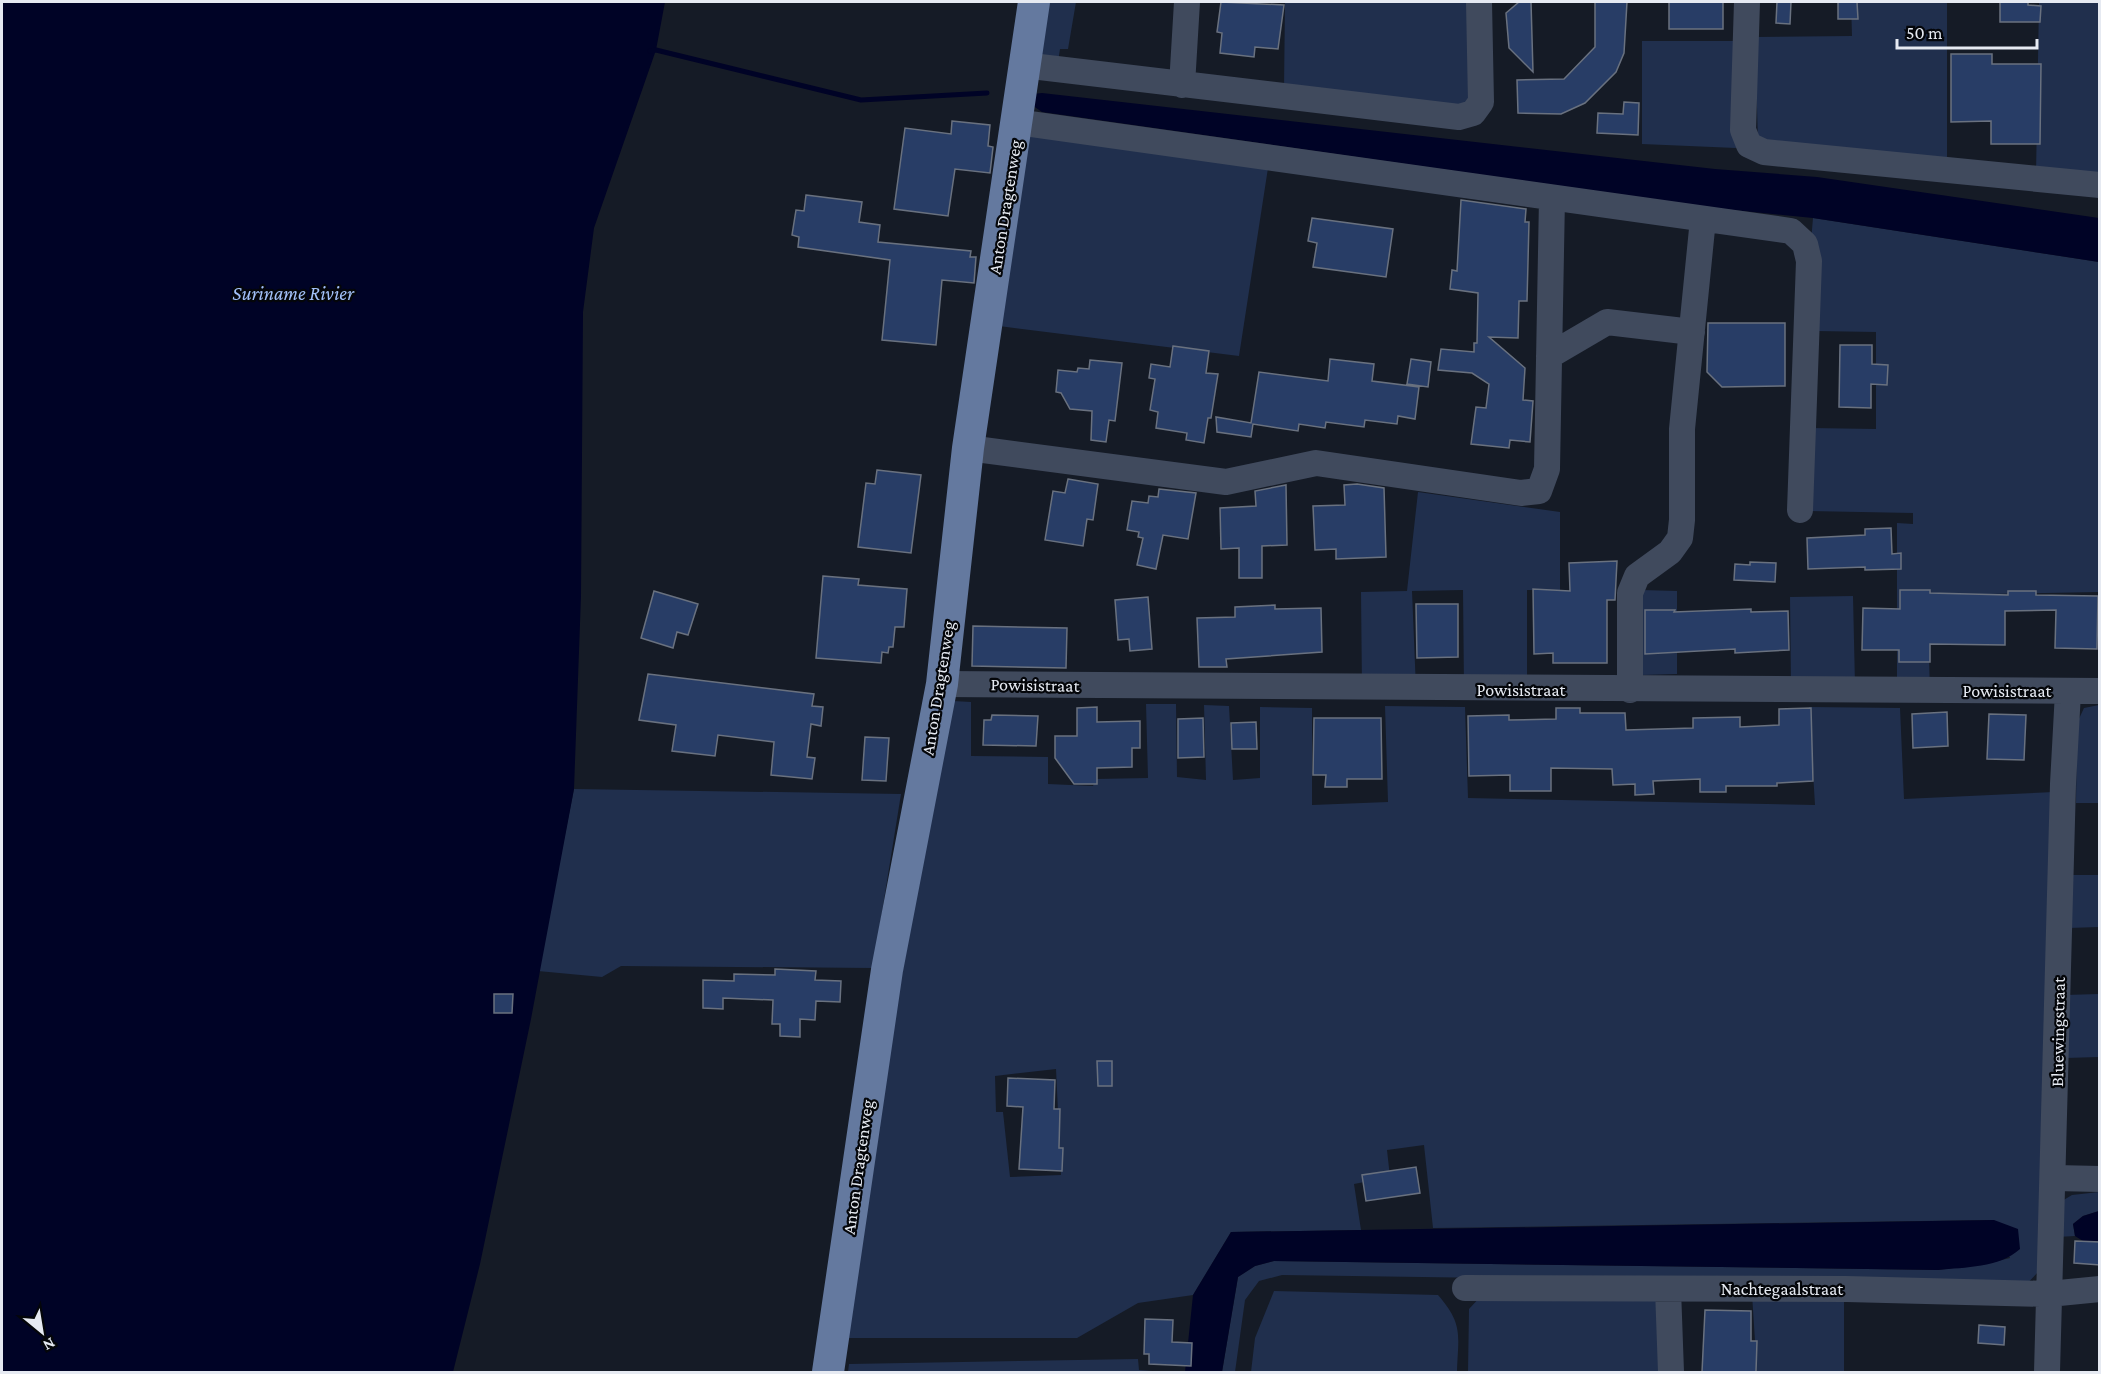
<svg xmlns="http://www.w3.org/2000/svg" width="2101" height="1374" viewBox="0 0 2101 1374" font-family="'Crimson Pro',serif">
  <rect width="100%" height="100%" fill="#151b26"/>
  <path fill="#202f4d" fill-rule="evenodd" d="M1041 2H1076L1068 49H1060L1058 62 1040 58Z
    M1285 2H1472L1473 94 1463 106 1284 89Z
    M1851 2H1947V166L1758 142 1755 37 1852 36Z
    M2039 2H2099V180L2036 174Z
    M1642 41H1738L1736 148 1642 144Z
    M1027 133 1268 168 1239 356 999 326Z
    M1813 218 2099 262V592L1927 595 1930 690 1897 691V523L1913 524V513L1808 511 1810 428 1876 429V332L1816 331 1811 241Z
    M1418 492 1560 512V590H1527V690L1464 689 1463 590 1412 591 1416 689 1362 690 1361 592 1407 591Z
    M1641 590 1677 591V674L1642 675Z
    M1853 596 1855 685 1791 686 1790 597Z
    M953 701 971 702V756L1048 757V784L1093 786 1096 779 1148 778 1146 704H1176L1177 777 1206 780 1204 705 1229 706 1233 780 1260 778V707L1312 708V805L1388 802 1385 706 1465 707 1468 798 1815 805 1809 707 1900 708 1904 799 2054 792 2038 1272 2025 1286 1282 1275 1259 1281 1245 1300 1235 1372H1222L1238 1277 1255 1266 1274 1261 1938 1270 1985 1264 2010 1258 1994 1220 1433 1228 1424 1145 1387 1150 1390 1177 1354 1184 1361 1230 1231 1232 1193 1295 1138 1303 1077 1338H842L880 1091ZM1056 1069 1061 1175 1010 1177 1003 1112H996L995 1076Z
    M2099 705V803H2076L2077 723 2084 708Z
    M574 789 901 794 873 968 621 966 602 977 538 971Z
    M2069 875H2099V927L2068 928Z
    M2099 994V1057L2065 1058V995Z
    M2099 1192V1211L2083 1216 2073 1224 2075 1236 2057 1237 2062 1201 2072 1195Z
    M1274 1291 1438 1295C1464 1325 1458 1335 1457 1372H1251L1255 1338Z
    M1844 1293V1372H1757L1752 1294Z
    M1482 1295 1655 1296 1666 1372H1468L1469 1309Z
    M1138 1359 1139 1370 1166 1372H848L849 1364Z"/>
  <path fill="#000326" d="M2 2H665L656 50 594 228 583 312 581 596 574 789 531 1019 480 1264 453 1372H2Z
    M1042 93 1715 169 1817 177 2099 218V262L1813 218 1714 208 1042 112 1032 105 1033 94Z
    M2099 1211V1241H2083L2075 1236 2073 1224 2083 1216Z
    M1994 1220 2018 1229 2020 1249C1999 1268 1965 1267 1938 1270L1274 1261 1255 1266 1238 1277 1222 1372H1185L1193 1295 1231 1232Z"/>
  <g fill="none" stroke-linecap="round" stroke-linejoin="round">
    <path stroke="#000326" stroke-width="5" d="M650 51 656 50 861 100 987 93"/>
  </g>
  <path fill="#283d66" stroke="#69717f" stroke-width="1.5" d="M1221 2 1284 5 1278 49 1255 47 1254 57 1220 53 1222 33 1217 32Z
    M1519 2H1531L1533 72 1509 48 1506 13Z
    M1595 2H1627L1624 53 1616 72 1585 103 1561 114 1518 113 1517 80 1564 79 1595 47Z
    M1669 2H1723V29H1669Z
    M1777 2H1791L1790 24 1776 23Z
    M1838 2H1857L1858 19H1838Z
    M2000 2H2028V5L2041 6 2040 22H2000Z
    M1951 54H1992V64H2041L2040 144H1991V121L1951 122Z
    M1624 102 1639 103 1638 135 1597 133 1598 113 1623 114Z
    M952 121 990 125 988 146 993 147 990 173 955 169 948 216 894 209 905 128 951 134Z
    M806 195 862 202 859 222 880 225 878 242 971 251 970 257H976L974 283 942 280 936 345 882 340 890 260 798 247 799 237 792 235 796 210 804 211Z
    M1461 200 1526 209 1525 222H1529L1527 301H1519L1518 338 1489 337 1525 368 1523 400 1533 401 1530 442 1510 440 1509 448 1471 444 1476 407 1486 408 1489 384 1472 373 1438 370 1441 349 1474 352V343H1477L1478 293 1450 289 1452 270 1457 271Z
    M1312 218 1393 229 1386 277 1313 267 1317 243 1308 241Z
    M1708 323H1785V386L1722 387 1707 372Z
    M1840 345H1872V364L1888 365 1887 385 1871 384V408L1839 407Z
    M1173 346 1209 351 1206 373 1218 374 1211 418H1208L1204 443 1186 440 1187 433 1156 428 1158 412 1150 410 1155 379 1149 378 1151 364 1170 367Z
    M1330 359 1374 364 1372 381 1419 387 1415 419 1398 416 1397 424 1365 420 1364 427 1326 422 1325 428 1299 424 1298 431 1253 424 1251 437 1217 432 1216 417 1251 423 1259 372 1328 381Z
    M1411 359 1431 362 1428 387 1407 384Z
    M1090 360 1122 363 1115 421 1109 420 1106 442 1091 440 1092 411 1070 409 1061 393 1056 392 1058 370 1077 372 1078 368 1089 369Z
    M877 470 921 475 911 553 858 547 866 483 875 484Z
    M1068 479 1098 484 1093 520 1087 519 1083 546 1045 540 1053 491 1065 493Z
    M1357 484 1384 488 1386 557 1336 559V549L1315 550 1313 506 1345 505 1344 485Z
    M1286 485 1287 545 1262 546V578H1239V548L1221 549 1220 508 1256 506 1255 491Z
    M1159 489 1196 493 1188 539 1163 535 1156 569 1137 565 1143 538 1138 537 1139 532 1127 530 1132 501 1148 503 1149 496 1158 497Z
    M1891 528 1892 554 1901 553V569L1865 570V567L1808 569 1807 538 1865 535V529Z
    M1617 561 1615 600H1607V663H1553V653L1534 654 1533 589 1570 591 1569 563Z
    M1750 562 1776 563 1775 582 1734 580 1735 564 1750 565Z
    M823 576 859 579 858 585 907 589 904 627H895L893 647H889L888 653 882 652 881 663 816 658Z
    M1900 590H1930V593L2008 595V591H2036V595L2098 596 2097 649 2055 648 2056 610 2005 611V645L1930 644V662H1899V650H1862L1863 608 1900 609Z
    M654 591 698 604 688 635 677 632 673 648 641 638Z
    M1148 597 1152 649 1130 651 1129 639 1118 640 1115 600Z
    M1416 604H1458V657L1417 658Z
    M1275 605V609L1321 608 1322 652 1226 659 1227 667H1199L1197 618 1235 617V607Z
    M1751 609V612L1788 611 1789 650 1735 653V649L1645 654V610H1675L1674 612Z
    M973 626 1067 628 1066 668 972 666Z
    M648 674 814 694 812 706 823 707 821 726 811 724 807 757 815 758 812 779 771 775 774 742 718 735 715 756 672 751 676 725 639 720Z
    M1097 707V722L1140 721V748H1132V767L1097 768V784H1074L1055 758V736H1077V708Z
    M1556 708H1580V713H1625L1626 730 1693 728V718L1740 717V727L1779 725V709L1811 708 1813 781 1777 783V786H1726V792H1700V779L1653 781 1654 794 1635 795V784L1613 785 1612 769 1551 768V791H1510V775L1469 776 1468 716 1509 715V720L1556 719Z
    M1947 712 1948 746 1913 748 1912 714Z
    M1989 714 2026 715 2024 760 1987 759Z
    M992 715 1038 716 1036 746 983 745 984 720H991Z
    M1203 718 1204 757 1178 758V719Z
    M1314 718H1381L1382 779H1347V787H1325L1326 775H1313Z
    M1256 722 1257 749H1232L1231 723Z
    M865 737 889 738 886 781 862 780Z
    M775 969 816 971 815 980 841 981 840 1002 816 1001 815 1020 800 1019V1037L780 1036V1024H772L773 1000 723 998V1009L703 1008V980L734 981V974L775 975Z
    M494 994H513L512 1013H494Z
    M1097 1061H1112V1086H1098Z
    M1008 1078 1055 1080 1054 1109H1060L1059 1148H1063L1062 1171 1019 1169 1023 1107 1007 1106Z
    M1416 1167 1420 1193 1366 1201 1362 1175Z
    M2075 1241 2100 1242V1265L2074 1263Z
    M1705 1310 1751 1311V1341H1757L1756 1372H1702Z
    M1145 1319 1173 1320 1172 1342 1192 1343 1191 1366 1149 1364V1354H1144Z
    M1979 1325 2005 1327 2004 1345 1978 1343Z"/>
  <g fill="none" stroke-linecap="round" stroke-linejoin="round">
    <path stroke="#404a5d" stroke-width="26" d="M1747 2 1743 130 1749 145 1764 152 2100 185
      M1023 65 1459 117 1473 113 1481 102 1479 2
      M1182 85 1187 2
      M1017 122 1791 231 1805 244 1809 261 1800 510
      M1549 356 1607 322 1692 332
      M968 448 1226 482 1316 463 1521 493 1539 491 1547 469 1552 198
      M942 684 2100 691
      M1630 690V593L1637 576 1670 552 1680 538 1682 520V429L1703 219
      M2055 1178 2100 1179
      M1465 1288 1846 1289 2049 1294 2100 1289
      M1668 1289 1671 1372
      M2047 1372 2063 784 2068 692"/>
    <path stroke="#64799f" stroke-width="32" d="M828 1372 887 970 942 684 968 448 1034 2"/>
  </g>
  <g text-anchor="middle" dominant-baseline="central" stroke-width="4.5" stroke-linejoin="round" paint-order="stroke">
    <g font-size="18" fill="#e6eaf2" stroke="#04060a">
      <text transform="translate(1005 207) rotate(-81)">Anton Dragtenweg</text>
      <text transform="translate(1035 685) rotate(1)">Powisistraat</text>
      <text transform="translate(938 688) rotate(-81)">Anton Dragtenweg</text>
      <text x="1521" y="690">Powisistraat</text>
      <text x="2007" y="691">Powisistraat</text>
      <text transform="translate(2058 1032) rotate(-89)">Bluewingstraat</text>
      <text transform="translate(858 1167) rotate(-82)">Anton Dragtenweg</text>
      <text x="1782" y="1289">Nachtegaalstraat</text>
    </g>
    <g font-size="20" font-style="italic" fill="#a2c0f8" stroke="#04060a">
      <text x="293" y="293">Suriname Rivier</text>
    </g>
  </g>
  <rect width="2101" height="1374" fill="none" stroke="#e6eaf2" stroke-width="6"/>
  <g transform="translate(42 1332) rotate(150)" stroke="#04060a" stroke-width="4.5" paint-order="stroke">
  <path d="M0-4.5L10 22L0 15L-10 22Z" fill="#e6eaf2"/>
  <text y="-9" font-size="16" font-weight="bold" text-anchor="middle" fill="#e6eaf2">N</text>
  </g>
  <path d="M1897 39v9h140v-9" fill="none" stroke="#e6eaf2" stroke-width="3"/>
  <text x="1906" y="39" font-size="18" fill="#e6eaf2" stroke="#04060a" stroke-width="4.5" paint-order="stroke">50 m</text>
</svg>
